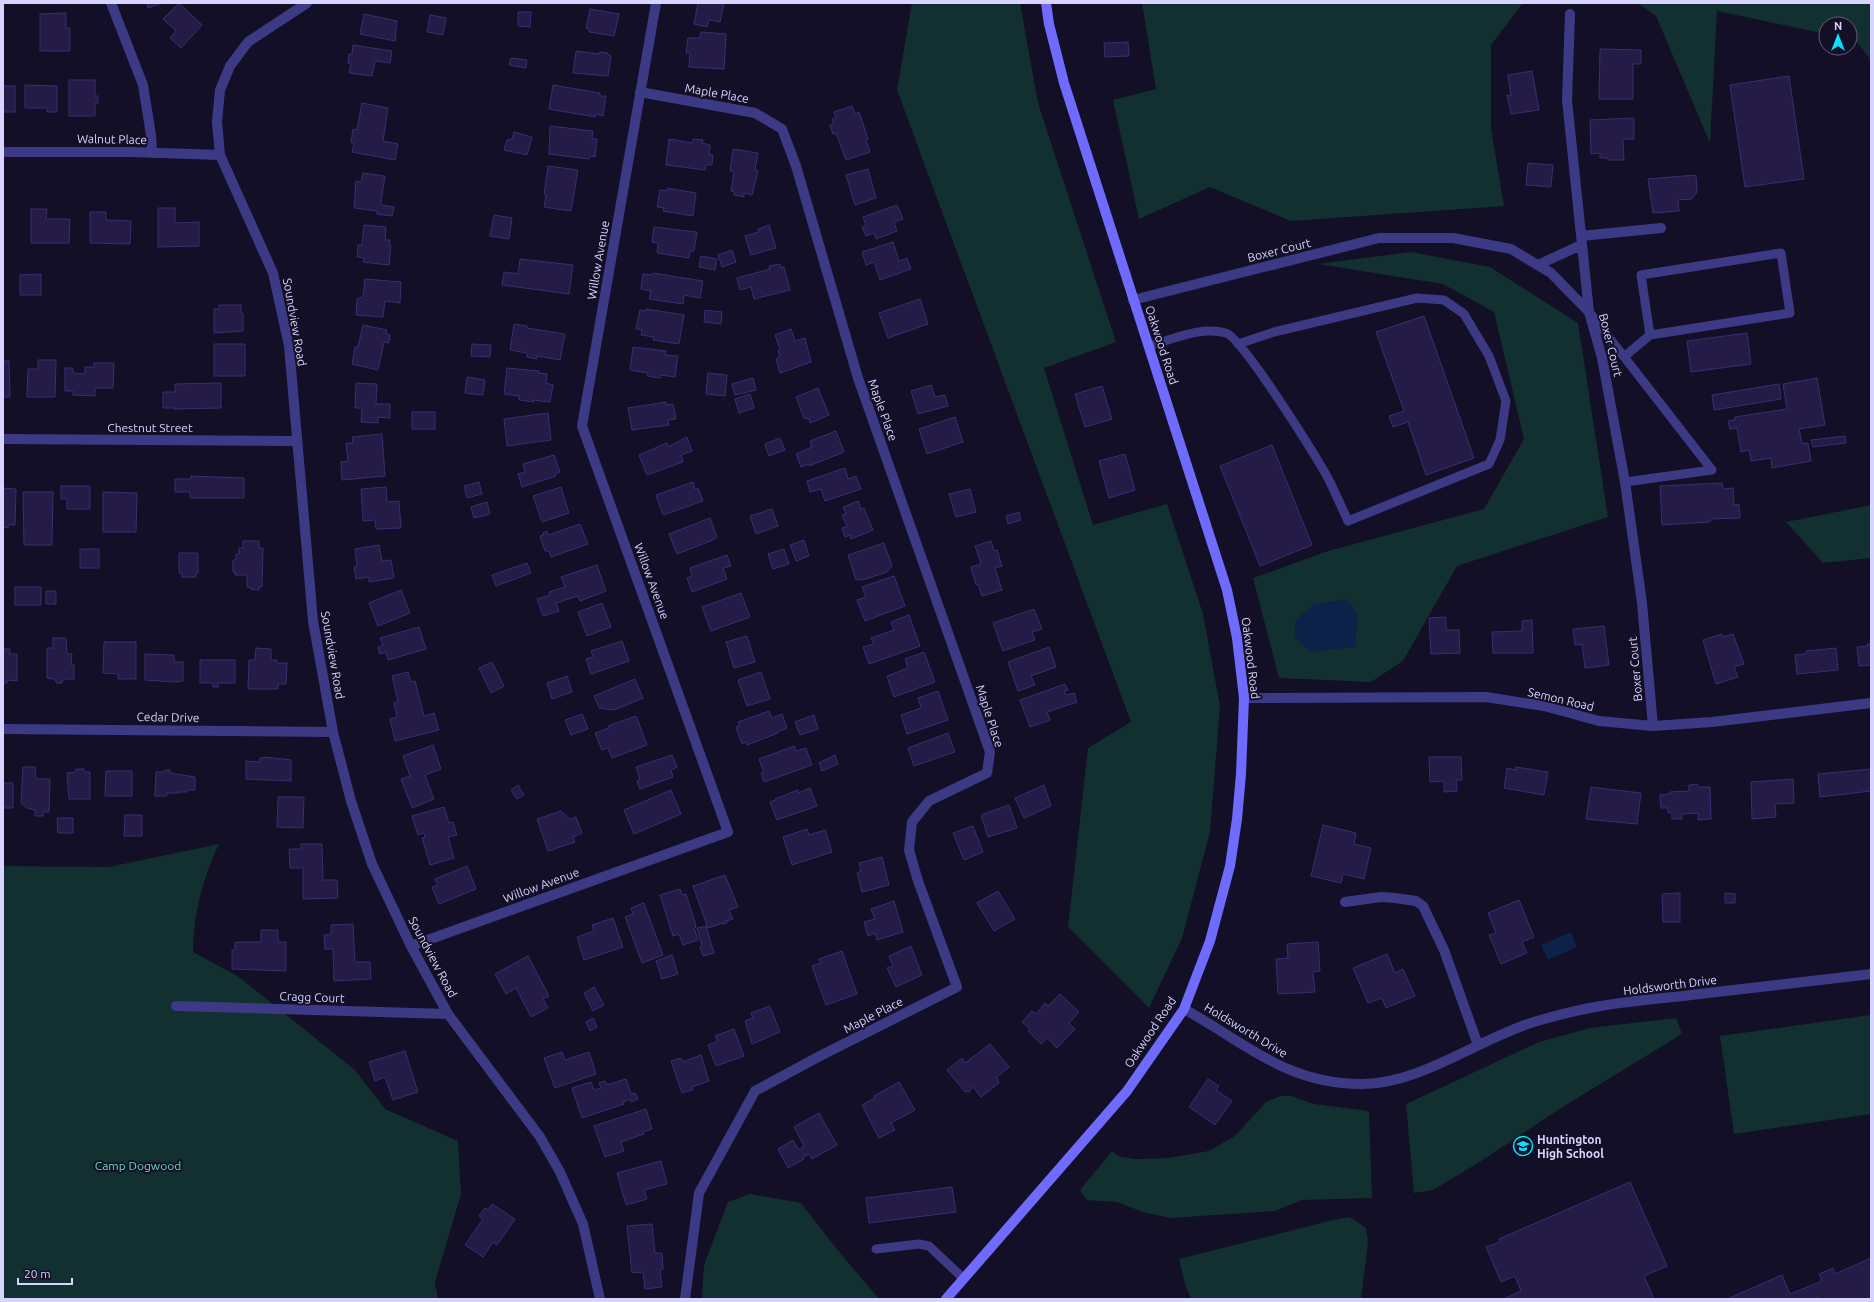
<svg xmlns="http://www.w3.org/2000/svg" width="1874" height="1302" viewBox="0 0 1874 1302" font-family="Ubuntu,sans-serif">
  <rect width="100%" height="100%" fill="#130f26"/>
  <path fill="#12302f" fill-rule="evenodd" d="M912 3H1020L1038 103 1116 342 1044 368 1093 525 1167 504 1203 614 1220 706 1210 832 1182 938 1149 1008 1068 927 1088 748 1131 722 897 90Z
    M1142 3H1523L1491 45V128L1504 206 1291 221 1210 187 1139 219 1113 100 1156 89Z
    M1638 3H1871V60L1856 41 1850 39V24H1826V34L1717 11 1710 143 1656 16Z
    M1411 252 1490 267 1578 323 1608 517 1457 566 1403 661 1371 682 1279 678 1253 578 1328 551 1484 509 1524 439 1494 312 1443 284 1318 264ZM1295 621 1311 652 1295 637Z
    M1871 505V558L1823 563 1786 522Z
    M219 844C203 877 193 915 193 952L239 977 355 1070 385 1109 458 1141 461 1194 435 1282 438 1299H3V866L109 867Z
    M1871 1015V1114L1734 1134 1720 1036Z
    M1676 1018 1682 1034 1561 1108 1478 1163 1433 1190 1414 1193 1406 1104 1539 1042 1590 1028Z
    M1280 1096H1291L1313 1104 1369 1111 1372 1198 1302 1200 1275 1211 1170 1218 1143 1212 1117 1202 1087 1200 1080 1190 1112 1151 1120 1157 1136 1159 1168 1158 1209 1151 1235 1136 1266 1102Z
    M750 1194 801 1203 836 1248 879 1299H702L704 1265 728 1202Z
    M1350 1217 1366 1228 1368 1242 1361 1299H1191L1185 1284 1179 1259 1333 1220Z"/>
  <path fill="#0c2248" d="M1346 599 1358 614 1355 647 1310 652 1295 637V621L1314 604Z
    M1571 932 1577 947 1548 960 1541 945Z"/>
  <path fill="#241b47" stroke="#3b2d73" d="M147 3H162L148 8Z
    M179 3 202 25 181 48 170 38 176 31 163 19Z
    M698 3H724L720 22 709 20 707 27 694 24Z
    M590 9 619 14 614 36 589 32V29L586 28Z
    M518 12H531L530 27 518 26Z
    M66 13V28H70V51H40V14Z
    M364 14 397 21 395 41 360 34Z
    M430 15 446 18 443 35 427 32Z
    M701 32 726 34 724 69 689 67 690 53H686L688 38H700Z
    M1128 42 1129 56 1105 57 1104 43Z
    M353 45 392 51 390 63 375 61 372 76 349 73 351 64 348 63 349 54H352Z
    M1600 49 1641 50V64H1633V99H1599Z
    M576 51 599 54 600 52 608 53V55L611 56 608 76 573 73Z
    M511 58 527 60 526 68 509 65Z
    M1532 71 1539 110 1511 114 1507 95 1511 96 1508 75Z
    M1789 76 1804 179 1745 187 1730 85Z
    M69 80H95V96H98V103H95V116H69Z
    M25 85 57 86V112H47V108H25Z
    M553 85 600 93V96H606L603 116 596 114 595 117 549 109Z
    M3 86H15V112H3Z
    M362 103 388 108 383 141 398 144 395 160 352 152 354 144 351 142 353 129 357 130Z
    M852 106 855 114 859 112 868 139 866 140 870 152 846 160 836 133 833 134 830 125 834 124 832 119 836 118 834 112Z
    M1634 118V139H1623L1624 160H1608V158H1600V153L1591 154 1590 120Z
    M550 126 593 131 592 139H597L595 157 590 156 589 159 549 154Z
    M514 132 532 137 527 155 504 150 507 140 512 139Z
    M669 139 693 143V139L703 140 702 143 710 145 709 154 713 155 712 165H706L705 170 666 165Z
    M733 149 758 153 755 170 758 171 752 195 744 193V197L734 195V192L731 191 734 172 730 171Z
    M1528 163 1553 165 1551 187 1526 185Z
    M548 166 578 170 571 211 544 207 546 195 544 194Z
    M868 169 876 198 855 205 846 175Z
    M363 173 385 176 381 201 382 205 394 207 392 216 377 214V211L354 208 356 181 361 182Z
    M1696 175 1697 192 1692 199 1678 200 1679 211 1653 213 1648 179Z
    M667 188 696 193 693 216 663 211 664 208 657 207 660 190 667 191Z
    M897 205 903 219 894 222 897 231 876 239 874 233 866 236 862 227 866 225 863 217Z
    M158 208H175V223L199 222V246L158 247Z
    M31 209H47L46 219H70L69 243H31Z
    M90 212H106V220L131 221 130 244 90 243Z
    M494 215 512 218 509 239 490 236Z
    M364 225 386 227 385 240H390L389 245H391L389 265 363 262 364 258 357 257 358 245H362Z
    M769 225 776 248 751 255 745 236 759 232 758 229Z
    M654 227 697 232 694 251H690L689 258 657 253 658 243 652 242Z
    M893 242 899 261 907 258 911 269 880 280 874 262 866 265 862 252Z
    M732 250 736 262 722 267 718 255Z
    M701 256 717 259 715 270 699 267Z
    M520 259 573 265 569 294 502 285 504 272 518 274Z
    M780 264 781 268 784 267 790 290 754 299 751 287 740 290 737 278 770 269 769 266Z
    M653 273 703 281 700 298 684 295 683 304 649 299 651 291 641 289 643 274 652 275Z
    M41 274V295H20V275Z
    M365 279 401 282 400 303 385 301 383 317 356 315 357 299 363 297Z
    M920 299 928 324 888 338 879 313Z
    M219 305H241V313H243V331L214 333V309H219Z
    M646 309 684 315 679 344 653 340 654 337 641 335 642 330 636 329 640 310 645 311Z
    M705 310 722 312 721 324 704 322Z
    M1424 316 1474 458 1426 475 1408 422 1393 427 1389 416 1404 411 1376 332Z
    M514 324 527 326V328L565 334 560 360 537 356V359L527 357V353L510 350Z
    M363 325 387 330 386 334 390 335 389 343 384 342 378 370 352 364 355 347H358Z
    M791 329 795 341 805 338 811 362 780 373 776 359 780 356 778 351 780 349 775 335Z
    M1747 333 1751 364 1691 372 1687 341Z
    M214 344H245V376H214Z
    M472 344 491 345 490 357 471 356Z
    M633 347 666 351 665 355 678 356 675 377 660 375V378L647 376 648 373 630 370Z
    M38 360H56L55 397H27L28 369H38Z
    M3 361H9L10 397H3Z
    M94 363H114L113 388H95V396L73 395V391H65V368H73V373L85 374V367H94Z
    M507 368 539 371 538 373 547 374 546 383 553 385 550 402 533 400 534 402 519 400V396L504 394Z
    M708 373 727 375 725 396 706 394Z
    M467 377 485 380 483 395 465 393Z
    M753 378 756 390 735 395 732 384Z
    M1817 378 1825 425 1799 429 1802 444 1808 443 1811 461 1772 468 1771 458 1751 461 1749 450 1741 452 1737 428 1730 429 1728 421 1735 420V417L1787 409 1783 384Z
    M221 383V408L174 409V408H163V392H175V384Z
    M356 383 377 384 376 404H390V418L378 417V423L361 422 362 408H355Z
    M1779 384 1781 399 1714 410 1712 395Z
    M931 385 935 397 945 395 948 406 918 414 911 391Z
    M1102 386 1112 419 1085 427 1075 394Z
    M818 388 829 415 810 423 809 419 804 418 796 397Z
    M750 394 754 408 739 413 735 399Z
    M666 402V405L673 404 676 419 668 420 669 425 632 430 628 408Z
    M412 412H435V429H412Z
    M548 413 551 440 507 446 504 419Z
    M955 417 963 442 927 454 919 429Z
    M836 431 844 452 809 466V464L801 467 796 454 812 447 810 441Z
    M382 434 385 476 342 480 341 462 348 461 346 443H353L352 437Z
    M1845 436 1846 443 1813 447 1811 440Z
    M687 437 692 451 681 455 683 462 647 475 639 455 667 443 668 447Z
    M780 438 785 450 769 456 765 444Z
    M1272 445 1312 545 1260 566 1220 466Z
    M1125 454 1135 490 1109 498 1099 461Z
    M554 455 560 472 555 474 556 476 522 487 518 474 525 472 523 464Z
    M845 468 848 479 856 476 861 489 825 501 821 489 810 492 807 481Z
    M191 476 244 478V498H190V492H175V479H191Z
    M479 482 482 494 467 498 464 486Z
    M693 482 695 489 698 488 703 501 663 515 656 495Z
    M1722 483 1723 489 1733 488 1734 505 1739 504 1740 518 1712 519 1710 522 1662 525 1660 486Z
    M61 486H90V509H67V499H61Z
    M386 487 387 502 399 501 401 528 376 529 375 520 363 521 361 489Z
    M561 487 569 513 542 522 533 496Z
    M3 488 16 489 15 525H8V528L3 527Z
    M970 489 976 512 956 517 949 494Z
    M23 492H53L52 545H24Z
    M103 492 137 493 136 532H103Z
    M858 501 861 509 864 508 873 530 851 539 850 535 845 537 842 528 847 527 842 515 846 514 843 507Z
    M487 502 490 514 474 518 471 507Z
    M772 509 778 526 756 534 750 516Z
    M1019 512 1021 520 1008 524 1006 516Z
    M710 518 717 537 713 540 677 554 669 534Z
    M580 524 588 544 551 557 549 551H545L540 536 544 535 543 533 547 531 548 535Z
    M804 540 809 556 796 561 790 545Z
    M243 541H259V548H263L262 587H259V590L250 589V587H247V575H235V572H233V560H236V554H239V548H243Z
    M991 541 994 551 997 550 1002 566 995 568 1002 590 982 596 978 584 976 585 971 567 981 564 975 546Z
    M884 543 892 566 887 572 866 579 856 580 848 555Z
    M379 545 382 561 391 560 394 578 369 582V577L356 579 354 567 357 566 355 549Z
    M80 549H99V568H80Z
    M784 549 789 564 773 569 768 554Z
    M179 553H198V573H196V577H182V573H179Z
    M727 555 731 566 723 568 727 579 692 592 687 578 692 576 690 568Z
    M527 563 531 573 496 586 492 575Z
    M597 565 606 591 580 601 578 596 556 603 559 611 543 616 537 599 550 595 549 592 565 587 561 577Z
    M894 576 905 606 865 621 857 600 866 597 862 587Z
    M15 587H41V605H15Z
    M401 590 410 613 378 626 369 603Z
    M46 591H56V604H46Z
    M741 593 750 617 711 631 702 607Z
    M602 603 611 627 587 636 578 612Z
    M1034 609 1042 629 1032 632 1035 640 1003 651 993 623Z
    M909 615 920 646 869 664 863 647 874 644 871 638 894 630 891 622Z
    M1446 617V630H1459L1460 653 1431 654 1429 618Z
    M1532 620 1533 653H1493L1492 632 1522 631V621Z
    M1604 626 1609 665 1585 668 1582 644 1575 645 1573 629Z
    M419 627 426 649 388 660 386 652 380 654 378 647 383 645 380 638Z
    M1722 634 1723 637 1733 634 1744 664 1734 667 1738 677 1716 684 1703 640Z
    M747 636 755 662 734 668 726 642Z
    M53 638H66L67 654H72L71 665H74V679H65V680H62V683H57L54 679 47 678V648H53Z
    M622 641 629 661 591 674 586 659 593 657 591 651Z
    M104 642H136V679H118V674L103 673Z
    M1867 644H1871V665L1859 666 1857 647 1868 646Z
    M1049 647 1056 667 1031 676 1035 685 1018 691 1008 662Z
    M256 648 271 649V660H277V663H287L286 684H278V689H248L249 660H255Z
    M1836 648 1838 670 1797 674 1795 655 1806 654V651Z
    M3 649H10V654H17V681L7 680V683H3Z
    M924 652 935 682 894 697 887 676 908 668 905 659Z
    M145 654 174 655V662H183V681L175 682 145 680Z
    M200 660H235V683H218V687H213V683H200Z
    M492 662 504 686 491 693 479 668Z
    M408 672 411 682 415 681 424 716 434 713 439 730 395 741 390 719 397 717 394 703 398 702 392 676Z
    M761 672 770 699 747 706 738 680Z
    M567 676 572 692 552 699 547 683Z
    M635 679 643 698 614 710 599 708 594 696Z
    M1065 684 1068 690 1064 691 1066 695 1074 693 1077 702 1047 712 1050 720 1030 727 1020 700Z
    M938 691 948 720 907 734 901 715 921 708 918 698Z
    M769 711 772 718 782 714 787 728 777 732 778 733 747 745V742L742 744 736 727 740 726 738 722Z
    M582 714 588 729 571 735 565 720Z
    M814 715 818 729 800 735 795 722Z
    M636 716 647 745 612 758 608 748 602 750 595 733 609 728 608 726Z
    M948 733 955 752 914 766 908 748Z
    M433 745 441 769 425 775 434 799 412 808 401 779 410 776 403 756Z
    M794 746 796 751 806 748 812 765 764 782 761 773H764L759 759Z
    M672 755 677 767 671 770 673 777 640 789 637 781 640 779 636 767Z
    M835 755 838 764 822 771 819 763Z
    M264 757 291 760V781L246 779V761L260 762V758H264Z
    M1429 757H1461L1462 780H1456L1457 791 1444 792V781L1430 782Z
    M23 767H35L36 779H50L49 812H43V816H35V810L27 808 21 803Z
    M1516 767 1548 772 1544 795 1504 788 1507 768 1516 770Z
    M76 769H84V772H90V799H69L67 773 76 772Z
    M1871 769V791L1820 797 1818 774Z
    M165 770H170V773L195 777V790H187V792H179V793H167V796H155L156 772H165Z
    M106 771H132V796H105Z
    M1793 779 1794 803 1775 804 1776 817 1752 819 1751 782Z
    M3 781V783H13V808H3V826Z
    M1697 784 1698 787H1710L1711 819 1698 820V813L1682 814V819H1672V813H1668V808H1661L1660 795 1670 794V792L1689 791V785Z
    M518 785 524 795 517 799 511 790Z
    M1044 785 1051 806 1024 818 1015 798Z
    M1591 787 1641 793 1637 824 1586 819Z
    M810 788 817 806 777 820 770 802 776 800 775 799 798 790V793Z
    M671 790 681 814 634 834 624 810Z
    M278 797H304L303 828 277 827Z
    M1009 805 1017 828 988 837 981 815Z
    M444 807 449 823 453 822 457 835 448 837 454 858 430 865 422 838 425 837 424 833 418 835 412 816Z
    M561 811 570 819 576 817 582 833 573 837 575 842 548 851 537 819Z
    M125 815H142V836H124Z
    M57 818H73V833H58Z
    M1323 825 1356 833 1354 844 1371 848 1364 879 1343 874 1341 883 1311 876Z
    M973 826 983 852 964 860 953 833Z
    M807 829 809 835 825 830 832 852 792 865 783 837Z
    M301 844H322L323 880H337L338 898 303 899V868H290L289 849H301Z
    M882 857 889 885 862 892 857 873 861 871 859 863Z
    M467 866 476 889 439 904 432 887 438 885 435 879Z
    M725 875 738 907 729 910 733 919 726 921 727 923 723 924V923L708 928 693 886Z
    M680 889 682 895 686 894 695 922 696 927 694 928 698 940 683 945 679 934 673 936 660 895Z
    M998 891 1015 919 994 931 977 903Z
    M1680 893V922H1663L1662 894Z
    M1725 893 1735 894V903H1725Z
    M1519 900 1534 937 1522 942 1527 953 1501 964 1489 935 1496 933 1488 913Z
    M894 901 903 932 877 940 875 933 868 936 864 922 875 919 871 909Z
    M644 903 663 955 642 963 625 917 633 914 631 908Z
    M613 918 623 947 584 960 577 937 594 931 592 925Z
    M353 924 355 962H370L371 979 334 981 333 949H325L324 935 331 934V925Z
    M706 926 714 953 703 956 700 947 702 946 697 928Z
    M261 930H278V942H286V971L232 969V950H235V942H261Z
    M1318 942 1320 971 1313 972 1315 992 1278 994 1276 959 1288 958 1287 944Z
    M911 946 922 975 896 987 887 968 893 966 889 956Z
    M842 951 857 994 826 1005 812 966 821 963 819 959Z
    M1387 954 1395 973 1403 969 1415 996 1386 1008 1382 998 1368 1003 1353 968Z
    M672 955 678 974 662 979 656 961Z
    M528 956 549 996 543 999 548 1008 531 1017 516 988 506 994 495 974Z
    M594 987 604 1005 593 1011 584 993Z
    M1060 994 1079 1012 1069 1023 1075 1029 1057 1048 1047 1038 1041 1044 1028 1031 1030 1029 1022 1022 1032 1011 1036 1014 1045 1003 1048 1006Z
    M770 1006 780 1032 752 1044 745 1021 753 1018 751 1013Z
    M593 1018 597 1027 590 1031 586 1022Z
    M734 1029 744 1056 716 1066 708 1045 718 1041 715 1036Z
    M990 1044 1009 1067 997 1077 999 1083 981 1097 973 1087 969 1092 964 1091 947 1070 962 1058 965 1063Z
    M405 1051 418 1092 393 1100 385 1077 375 1081 369 1062Z
    M562 1052 565 1060 589 1052 596 1074 555 1088 544 1058Z
    M701 1055 709 1081 692 1087 693 1090 682 1093 671 1061 681 1058 683 1062Z
    M626 1079 631 1094 635 1093 638 1099 631 1102V1099L623 1102 624 1104 582 1118 572 1088 591 1082 594 1090 601 1088 599 1083 605 1081 607 1085Z
    M1208 1079 1219 1086 1216 1090 1232 1101 1215 1125 1189 1107Z
    M899 1082 915 1110 891 1123 895 1130 879 1138 862 1105 875 1098 874 1096Z
    M646 1109 652 1129 643 1132 644 1134 621 1142 624 1151 605 1157 594 1126Z
    M819 1113 837 1145 812 1159 809 1154 803 1157 804 1159 788 1168 778 1149 793 1140 799 1150 804 1146 794 1127Z
    M661 1161 667 1184 644 1190 647 1199 626 1205 617 1173Z
    M1630 1182 1667 1266 1644 1276 1654 1299H1503L1521 1291 1515 1276 1501 1282 1486 1247 1500 1242 1499 1239Z
    M952 1187 956 1212 869 1223 866 1198Z
    M492 1204 515 1219 497 1245 493 1242 483 1257 465 1245 483 1219 479 1216 485 1208 488 1210Z
    M652 1224 655 1253H662L663 1269 660 1270 662 1287 645 1289 643 1272 632 1273 627 1226Z
    M1871 1258V1299H1818L1817 1297 1813 1299H1727L1782 1275 1790 1294 1822 1281 1819 1274 1833 1268 1835 1274Z"/>
  <g fill="none" stroke-linecap="round" stroke-linejoin="round">
    <path stroke="#3d3a85" stroke-width="9" d="M1590 313 1712 470 1625 482
      M1149 346C1174 339 1200 326 1226 333 1242 337 1319 461 1330 482 1336 495 1342 508 1348 521L1489 464 1500 440 1506 401 1489 356 1464 314 1444 300 1417 298 1274 332 1238 344
      M1625 356 1650 335 1790 313 1781 253 1641 275 1650 335
      M876 1249 919 1244 929 1246 964 1279"/>
    <path stroke="#3d3a85" stroke-width="10" d="M111 3 143 85 151 135 152 153
      M307 3 248 42 230 66 220 90 217 122 220 155 273 273 289 346 313 621 333 732 351 801 372 864 411 946 448 1014 540 1137 560 1172 583 1224 600 1299
      M1570 14 1567 100 1589 312
      M640 92 755 113 782 129 796 166 858 378 990 752 987 773 929 801 912 822 909 850 918 881 957 987 818 1057 755 1091 699 1193 685 1299
      M3 152H131L220 155
      M1581 236 1661 228
      M1538 265 1581 245
      M1133 300 1379 238H1453L1511 249 1551 273 1589 312 1602 358 1625 482 1642 603 1653 726
      M3 439 297 441
      M1244 698 1486 697 1544 706 1599 721 1653 726 1712 722 1871 703
      M3 729 333 732
      M1345 902 1381 897 1395 898 1416 901 1423 906 1444 950 1478 1045
      M411 946 728 832 582 426 656 3
      M176 1006 448 1014
      M1184 1009C1246 1043 1286 1084 1361 1084 1420 1085 1481 1037 1537 1021 1555 1016 1573 1011 1590 1008 1623 1001 1658 999 1691 995 1751 988 1811 981 1871 974"/>
    <path stroke="#6f6bff" stroke-width="10" d="M946 1299 1127 1091 1184 1009 1210 941 1230 866 1237 819 1241 774 1244 698 1237 638 1227 590 1064 83 1049 24 1046 3"/>
  </g>
  <defs>
    <symbol id="school-ring" viewBox="-11 -11 22 22"><circle r="9.5" fill="#130f26" stroke="#00e5ff" stroke-width="1.5"/><path d="M0-5L7-2L0 1L-7-2ZM-4 1L0 2.5L4 1V4Q0 6-4 4Z" fill="#00e5ff"/></symbol>
  </defs>
  <g fill-rule="evenodd">
    <use href="#school-ring" x="1512" y="1135" width="22" height="22"/>
  </g>
  <g text-anchor="middle" dominant-baseline="central" stroke-width="4" stroke-linejoin="round" paint-order="stroke">
    <g font-size="12" fill="#d9d4ff" stroke="#130f26">
      <text transform="translate(717 93) rotate(10)">Maple Place</text>
      <text transform="translate(112 139) rotate(1)">Walnut Place</text>
      <text transform="translate(1279 250) rotate(-14)">Boxer Court</text>
      <text transform="translate(598 260) rotate(-80)">Willow Avenue</text>
      <text transform="translate(295 322) rotate(80)">Soundview Road</text>
      <text transform="translate(1162 345) rotate(72)">Oakwood Road</text>
      <text transform="translate(1611 345) rotate(76)">Boxer Court</text>
      <text transform="translate(883 410) rotate(70)">Maple Place</text>
      <text x="150" y="427">Chestnut Street</text>
      <text transform="translate(652 581) rotate(70)">Willow Avenue</text>
      <text transform="translate(333 655) rotate(80)">Soundview Road</text>
      <text transform="translate(1251 658) rotate(83)">Oakwood Road</text>
      <text transform="translate(1635 669) rotate(-95)">Boxer Court</text>
      <text transform="translate(1561 699) rotate(13)">Semon Road</text>
      <text transform="translate(990 716) rotate(72)">Maple Place</text>
      <text transform="translate(168 717) rotate(1)">Cedar Drive</text>
      <text transform="translate(541 885) rotate(-20)">Willow Avenue</text>
      <text transform="translate(433 957) rotate(62)">Soundview Road</text>
      <text transform="translate(1670 985) rotate(-7)">Holdsworth Drive</text>
      <text transform="translate(312 997) rotate(2)">Cragg Court</text>
      <text transform="translate(873 1015) rotate(-27)">Maple Place</text>
      <text transform="translate(1246 1030) rotate(31)">Holdsworth Drive</text>
      <text transform="translate(1150 1032) rotate(-56)">Oakwood Road</text>
    </g>
    <g font-size="12" font-weight="bold" fill="#d9d4ff" stroke="#130f26" text-anchor="start">
      <text x="1537" y="1139">Huntington<tspan x="1537" dy="14">High School</tspan></text>
    </g>
    <g font-size="12" fill="#5fe0c0" stroke="#130f26">
      <text x="138" y="1165">Camp Dogwood</text>
    </g>
  </g>
  <rect width="1874" height="1302" fill="none" stroke="#d9d4ff" stroke-width="8"/>
  <g transform="translate(1838 36)"><circle r="19" fill="#130f26" stroke="#625e7d"/>
  <path d="M0-3L7 15L0 10L-7 15Z" fill="#00e5ff"/>
  <text y="-6" font-size="11" font-weight="bold" text-anchor="middle" fill="#d9d4ff">N</text>
  </g>
  <path d="M18 1278v6h54v-6" fill="none" stroke="#d9d4ff" stroke-width="2"/>
  <text x="24" y="1278" font-size="12" fill="#d9d4ff" stroke="#130f26" stroke-width="3" paint-order="stroke">20 m</text>
</svg>
